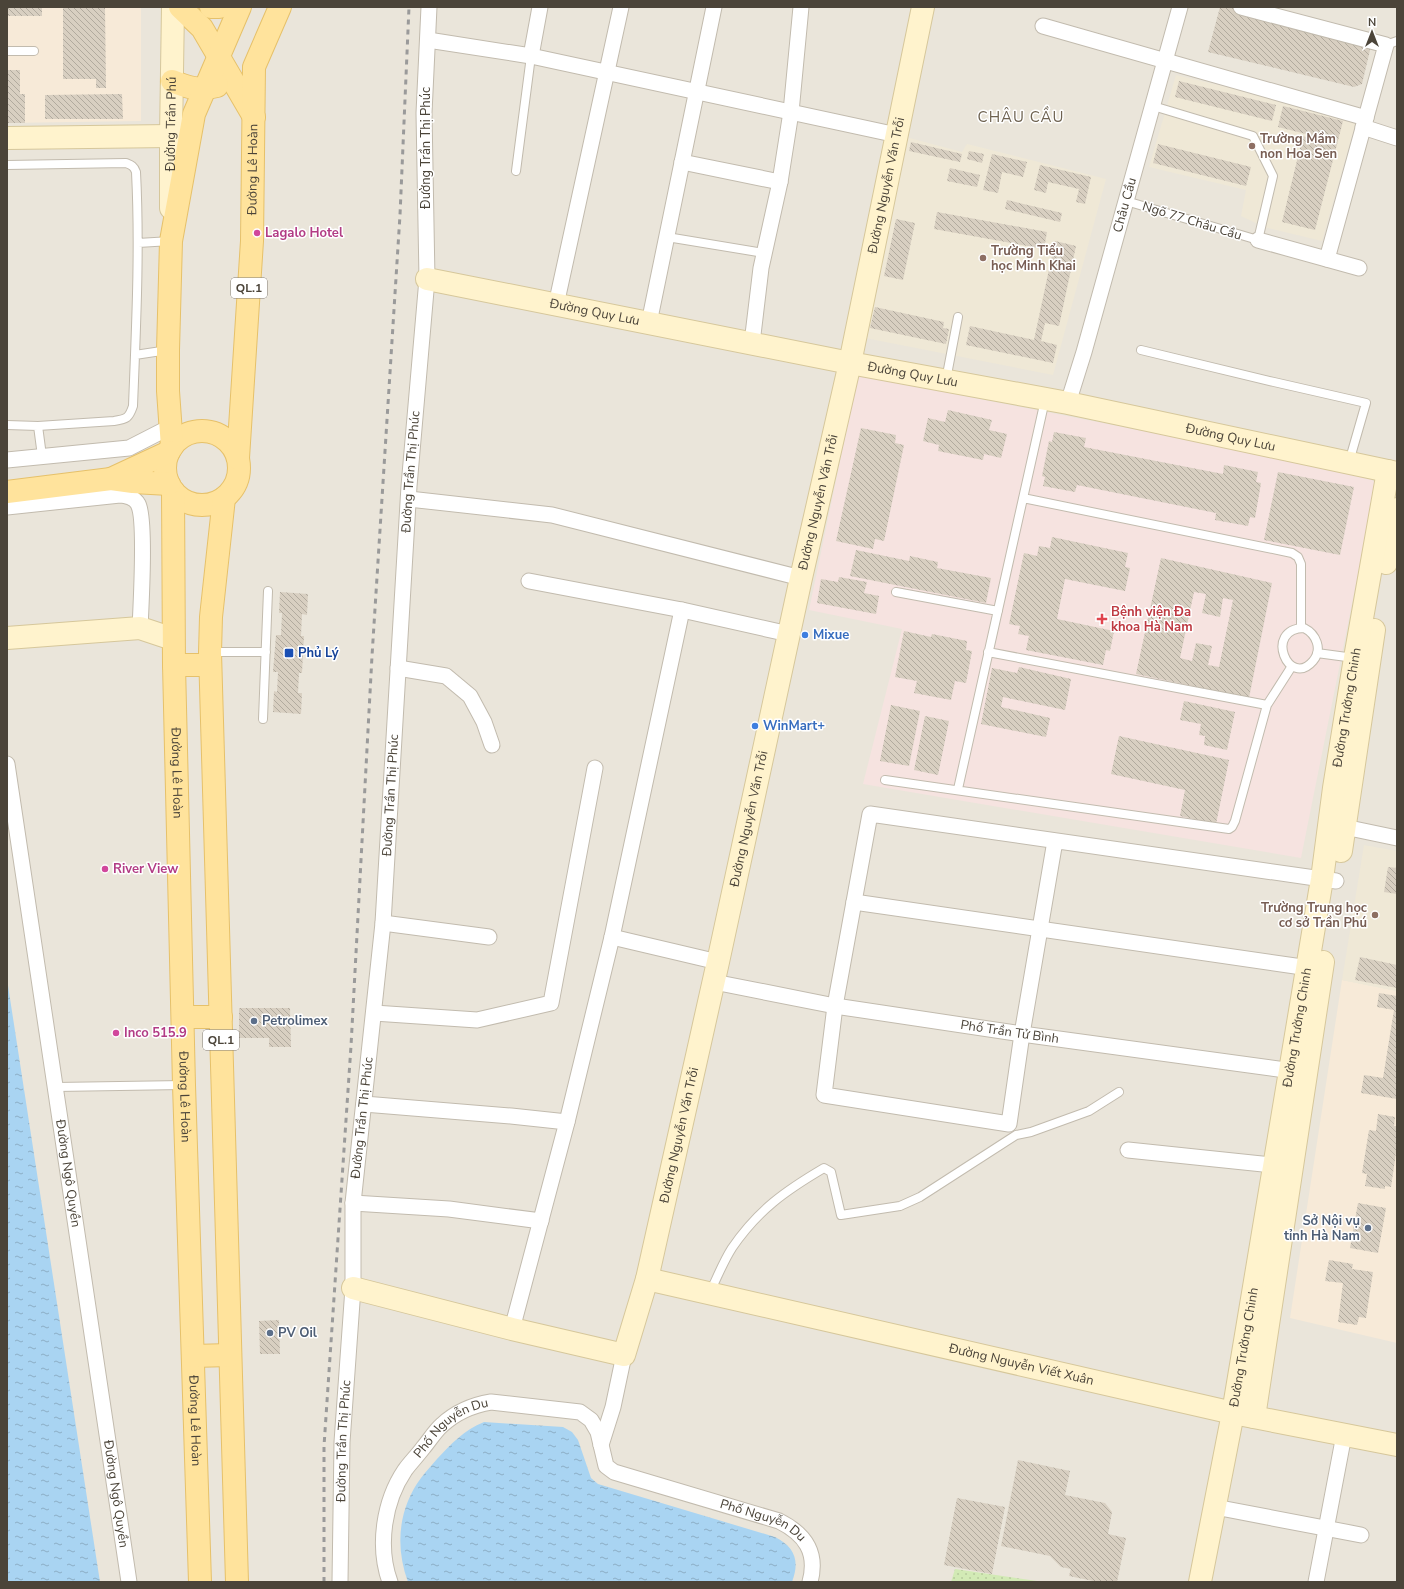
<svg xmlns="http://www.w3.org/2000/svg" width="1404" height="1589" viewBox="0 0 1404 1589" font-family="'Nunito Sans',sans-serif">
  <defs>
    <pattern id="green-dots" width="8" height="8" patternUnits="userSpaceOnUse"><rect width="8" height="8" fill="#d2eab5"/><path d="M2 2h.1M6 6h.1" fill="none" stroke="#b6ca9c" stroke-width="1.8" stroke-linecap="round"/></pattern>
    <pattern id="water-ripples" width="26" height="14" patternUnits="userSpaceOnUse"><rect width="26" height="14" fill="#a9d4f2"/><path d="M2 4q2-2 4 0t4 0M15 11q2-2 4 0t4 0" fill="none" stroke="#8caec5"/></pattern>
    <pattern id="building-back-hatch" width="6" height="6" patternUnits="userSpaceOnUse"><rect width="6" height="6" fill="#d8cfc1"/><path d="M-1 5l2 2M0 0l6 6M5-1l2 2" fill="none" stroke="#b1aa9e"/></pattern>
  </defs>
  <rect width="100%" height="100%" fill="#f6f3ec"/>
  <path fill="#eae5da" d="M7 7H1397V1582H7Z"/>
  <path fill="#f7ead8" d="M7 7H141V121L7 123Z
    M1342 980 1397 991V1343L1290 1318Z"/>
  <path fill="#efe8d6" d="M1176 75 1345 115 1353 118 1355 125 1322 241 1264 227 1241 216 1246 190 1149 167Z
    M906 137 962 152 967 144 1106 179 1053 375 865 338Z
    M1364 845 1397 851V991L1342 980Z"/>
  <path fill="#f6e3e0" d="M858 375 1367 475 1376 484 1301 858 863 784 902 629 809 610Z"/>
  <path fill="url(#green-dots)" d="M955 1569 1044 1582H951Z"/>
  <path fill="url(#water-ripples)" d="M7 979 100 1582H7Z
    M484 1422 563 1427 572 1432 578 1440 591 1478 598 1484 775 1537C795 1547 800 1561 792 1582H408C395 1547 398 1509 421 1478 426 1471 432 1465 437 1459 451 1444 464 1430 484 1422Z"/>
  <path fill="url(#building-back-hatch)" fill-rule="evenodd" d="M7 7H42V16H7Z
    M63 7H105L106 88H96V79H63Z
    M1220 7H1239L1371 46 1362 84 1354 87 1208 52Z
    M7 70H20V94H25V123H7Z
    M1179 81 1276 105 1272 121 1175 97Z
    M122 94 123 119H45V95Z
    M1283 106 1343 121 1315 230 1282 222 1303 136 1309 138 1310 135 1278 127Z
    M911 142 962 154 960 162 909 151Z
    M1158 144 1251 167 1246 186 1153 163Z
    M969 151 984 154 982 163 967 159Z
    M992 154 1027 162 1023 177 1002 172 998 193 983 190Z
    M1040 165 1091 177 1085 204 1076 202 1079 189 1048 182 1046 193 1034 190Z
    M950 168 980 175 977 187 947 181Z
    M1007 200 1062 213 1060 222 1005 209Z
    M937 212 1047 232 1044 249 934 229Z
    M896 219 915 223 903 280 884 276Z
    M1055 241 1076 246 1059 326 1045 323 1041 341 1057 345 1053 363 966 345 970 326 1034 340Z
    M875 307 944 322 943 328 949 329 946 344 870 328Z
    M948 410 992 420 989 430 1007 434 1001 458 984 454 983 460 938 451 939 445 923 441 928 418 945 422Z
    M861 428 896 435 895 443 904 445 884 541 875 539 873 549 836 541Z
    M1054 432 1086 438 1084 447 1223 474 1224 465 1258 472 1256 482 1261 483 1255 518 1250 517 1248 526 1215 520 1216 513 1077 485 1075 492 1043 486 1045 477 1042 476 1049 441 1052 442Z
    M1278 472 1354 487 1340 555 1264 540Z
    M1052 537 1128 553 1125 567 1130 568 1125 591 1065 579 1057 619 1114 631 1110 651 1106 650 1103 665 1026 650 1029 636 1018 634 1020 626 1009 624 1024 553 1037 556 1039 546 1050 548Z
    M856 550 909 561 910 556 938 562 937 568 991 578 986 603 850 576Z
    M1161 558 1272 583 1249 698 1136 674ZM1194 592 1206 594 1202 613 1220 617 1223 598 1233 600 1219 667 1208 665 1212 646 1196 643 1192 661 1180 658Z
    M839 577 867 582 864 593 879 596 876 614 817 603 821 579 838 582Z
    M280 592 308 594 307 615 302 614 301 636H304L302 673H299L298 693H302L301 714 273 712 274 691 277 692 278 672H273L276 635H281L282 613H279Z
    M904 631 931 637 932 634 967 641 966 650 972 651 966 683 955 681 951 700 914 693 917 681 895 677Z
    M1019 667 1071 679 1065 710 1003 697 1001 707 1050 718 1046 737 981 724 992 668 1017 673Z
    M1184 701 1235 712 1227 750 1204 745 1205 736 1199 735 1201 724 1180 720Z
    M891 705 920 711 909 766 880 761Z
    M925 716 949 721 938 775 914 770Z
    M1119 736 1229 760 1216 824 1180 816 1185 790 1111 774Z
    M1388 867 1397 868V894L1384 892Z
    M1360 957 1397 965V988L1355 980Z
    M1379 993 1397 996V1099L1361 1093 1364 1075 1383 1078 1394 1010 1377 1007Z
    M239 1008H290L291 1047H269V1038H239Z
    M1378 1114 1395 1117 1394 1126H1397V1146L1391 1187 1385 1186V1189L1365 1186 1367 1174 1362 1173 1369 1130 1376 1131Z
    M1358 1203 1386 1208 1378 1253 1350 1248Z
    M1329 1260 1353 1264 1352 1269 1373 1272 1366 1318 1359 1317 1357 1325 1338 1322 1343 1283 1325 1281Z
    M279 1320 280 1354H260L259 1321Z
    M1018 1460 1070 1471 1065 1495 1105 1503 1112 1512 1108 1534 1126 1538 1117 1582H1098L1069 1576 1071 1569 1061 1567 1050 1556 1001 1546Z
    M957 1498 1005 1507 992 1574 944 1565Z"/>
  <g fill="none" stroke-linecap="round" stroke-linejoin="round">
    <defs>
      <path id="lane" d="M1386 45 1397 41
        M7 51H34
        M7 165 126 163C131 165 134 166 136 172 140 250 136 328 133 406 129 418 127 419 114 421L38 426 7 425
        M516 171 531 56
        M1126 201 1258 240 1273 176 1253 136 1153 106
        M667 237 764 253
        M138 243 171 241
        M1141 350 1274 382 1366 403 1349 462
        M135 355 168 350
        M946 380 958 317
        M38 426 42 456
        M1023 498 1292 553 1298 557 1301 564V628
        M896 592 998 611
        M1304 628C1316 634 1323 649 1313 661 1289 689 1263 629 1304 628Z
        M210 652H266
        M988 652 1267 705
        M1317 653 1354 658
        M263 719 268 591
        M885 780 1229 829 1232 827 1235 821 1267 705 1292 666
        M958 789 1045 400
        M56 1087 183 1085
        M710 1292C717 1278 723 1262 732 1248 758 1210 785 1191 824 1168L831 1172 841 1215 900 1206 920 1197 1016 1135 1031 1132 1089 1111 1119 1092"/>
      <g id="street">
        <path d="M1241 7 1386 45 1327 259"/>
        <path d="M1043 26 1366 118"/>
        <path d="M428 40 531 56 897 135"/>
        <path d="M531 56 540 7"/>
        <path d="M1363 127 1397 138"/>
        <path d="M682 162 780 182"/>
        <path d="M1258 240 1359 268"/>
        <path d="M556 305 621 7"/>
        <path d="M649 323 714 7"/>
        <path d="M752 343 761 268 780 182 791 112 801 7"/>
        <path id="s1" d="M1068 403 1084 352 1180 7"/>
        <path d="M7 460 129 448 170 427"/>
        <path d="M409 499 552 515 801 578"/>
        <path d="M7 507 120 495C126 495 135 498 138 504 146 518 141 606 140 628"/>
        <path d="M529 581 682 610 789 634"/>
        <path d="M398 668 446 676 470 696 484 722 492 745"/>
        <path id="s2" d="M7 764 129 1582"/>
        <path d="M1335 825 1397 838"/>
        <path d="M1055 841 1022 1034 1009 1124 824 1095 835 1006 870 814 1336 881"/>
        <path d="M854 902 1316 969"/>
        <path d="M383 923 489 937"/>
        <path d="M612 937 718 962"/>
        <path id="s3" d="M714 982 835 1006 1022 1034 1300 1072"/>
        <path d="M374 1013 477 1020 551 1003 595 768"/>
        <path d="M364 1104 511 1116 567 1122"/>
        <path d="M1128 1150 1282 1166"/>
        <path d="M353 1203 449 1209 541 1221"/>
        <path d="M512 1329 567 1122 612 937 682 610"/>
        <path d="M601 1445 613 1407 624 1355"/>
        <path d="M1215 1507 1361 1535"/>
        <path id="s4" d="M340 1582 342 1442 353 1288V1203L383 923 409 486 427 279 424 113 429 7"/>
        <path id="s5" d="M390 1582C377 1546 384 1501 405 1470 410 1463 417 1456 423 1448 429 1441 435 1431 442 1425 456 1412 473 1405 491 1402L580 1412 591 1420 598 1432 606 1466 614 1472 779 1521C805 1534 818 1552 810 1582"/>
        <path d="M1316 1582 1344 1435"/>
      </g>
      <g id="secondary">
        <path d="M7 138 171 136"/>
        <path id="s6" d="M171 208V136L173 7"/>
        <path id="s7" d="M427 279 850 363 1068 403 1397 473"/>
        <path d="M1386 563 1397 509"/>
        <path d="M7 638 140 628 173 639"/>
        <path d="M1341 851 1374 630"/>
        <path id="s8" d="M647 1279 1233 1413 1397 1445"/>
        <path id="s9" d="M353 1288 512 1329 624 1355 647 1279 718 962 801 578 850 363 923 7"/>
        <path d="M1254 1417 1323 962"/>
        <path id="s10" d="M1200 1582 1233 1413 1322 879 1334 788 1355 658 1388 471"/>
      </g>
      <g id="primary">
        <path d="M180 7 202 28 254 117"/>
        <path d="M211 7H219"/>
        <path d="M172 81C189 88 198 91 217 86"/>
        <circle cx="202" cy="468" r="37"/>
        <path d="M172 447 168 391V350L171 241 194 114 240 7"/>
        <path id="s11" d="M238 458 252 241 254 67 280 7"/>
        <path d="M111 479 169 452"/>
        <path id="s12" d="M173 491 174 665 184 1085 200 1582"/>
        <path d="M7 492 111 479 133 482 169 484"/>
        <path d="M224 498 211 617 210 652 237 1582"/>
        <path d="M174 665H210"/>
        <path d="M184 1017H221"/>
        <path d="M193 1356 230 1355"/>
      </g>
    </defs>
    <use href="#lane" stroke="#c2bbae" stroke-width="10"/>
    <use href="#street" stroke="#c2bbae" stroke-width="17"/>
    <use href="#secondary" stroke="#d6c79b" stroke-width="24"/>
    <use href="#primary" stroke="#e6c16a" stroke-width="24"/>
    <use href="#lane" stroke="#fff" stroke-width="8"/>
    <use href="#street" stroke="#fff" stroke-width="15"/>
    <use href="#secondary" stroke="#fff3cd" stroke-width="22"/>
    <use href="#primary" stroke="#ffe39c" stroke-width="22"/>
    <path stroke="#9a9a9a" stroke-width="3" stroke-dasharray="5 5" stroke-linecap="butt" d="M324 1582V1446L351 1046 372 656 400 215 409 7"/>
  </g>
  <g fill="#8d6e63" stroke="#fff" stroke-width="1.5">
    <circle cx="1252" cy="146" r="4"/>
    <circle cx="983" cy="258" r="4"/>
    <circle cx="1375" cy="915" r="4"/>
  </g>
  <g fill="#d1479c" stroke="#fff" stroke-width="1.5">
    <circle cx="257" cy="233" r="4"/>
    <circle cx="105" cy="869" r="4"/>
    <circle cx="116" cy="1033" r="4"/>
  </g>
  <path fill="#e0444e" stroke="#fff" stroke-width="1.5" d="M1100 613h4v4h4v4h-4v4h-4v-4h-4v-4h4z"/>
  <g fill="#3f7fe0" stroke="#fff" stroke-width="1.5">
    <circle cx="805" cy="635" r="4"/>
    <circle cx="755" cy="726" r="4"/>
  </g>
  <rect fill="#1a4fb4" stroke="#fff" stroke-width="1.5" x="284" y="648" width="10" height="10" rx="2"/>
  <g fill="#5c6f8a" stroke="#fff" stroke-width="1.5">
    <circle cx="254" cy="1021" r="4"/>
    <circle cx="1368" cy="1228" r="4"/>
    <circle cx="270" cy="1333" r="4"/>
  </g>
  <g text-anchor="middle" dominant-baseline="central" stroke-width="3" stroke-linejoin="round" paint-order="stroke">
    <g fill="#fff" stroke="#817c74" stroke-width="1">
      <rect x="231" y="278" width="36" height="20" rx="3"/>
      <rect x="203" y="1030" width="36" height="20" rx="3"/>
    </g>
    <g font-size="12" font-weight="bold" fill="#4b4439">
      <text x="249" y="288">QL.1</text>
      <text x="221" y="1040">QL.1</text>
    </g>
    <g font-size="13" fill="#4b4439" stroke="#fff">
      <text stroke="none"><textPath href="#s6" startOffset="84">Đường Trần Phú</textPath></text>
      <text transform="translate(426 148) rotate(-90)">Đường Trần Thị Phúc</text>
      <text stroke="none"><textPath href="#s11" startOffset="289">Đường Lê Hoàn</textPath></text>
      <text stroke="none"><textPath href="#s9" startOffset="1478">Đường Nguyễn Văn Trỗi</textPath></text>
      <text stroke="none"><textPath href="#s1" startOffset="206">Châu Cầu</textPath></text>
      <text transform="translate(1192 221) rotate(17)">Ngõ 77 Châu Cầu</text>
      <text stroke="none"><textPath href="#s7" startOffset="171">Đường Quy Lưu</textPath></text>
      <text stroke="none"><textPath href="#s7" startOffset="495">Đường Quy Lưu</textPath></text>
      <text stroke="none"><textPath href="#s7" startOffset="819">Đường Quy Lưu</textPath></text>
      <text stroke="none"><textPath href="#s4" startOffset="1113">Đường Trần Thị Phúc</textPath></text>
      <text stroke="none"><textPath href="#s9" startOffset="1154">Đường Nguyễn Văn Trỗi</textPath></text>
      <text stroke="none"><textPath href="#s10" startOffset="887">Đường Trường Chinh</textPath></text>
      <text stroke="none"><textPath href="#s12" startOffset="282">Đường Lê Hoàn</textPath></text>
      <text stroke="none"><textPath href="#s4" startOffset="789">Đường Trần Thị Phúc</textPath></text>
      <text stroke="none"><textPath href="#s9" startOffset="830">Đường Nguyễn Văn Trỗi</textPath></text>
      <text stroke="none"><textPath href="#s10" startOffset="563">Đường Trường Chinh</textPath></text>
      <text stroke="none"><textPath href="#s3" startOffset="300">Phố Trần Tử Bình</textPath></text>
      <text stroke="none"><textPath href="#s12" startOffset="606">Đường Lê Hoàn</textPath></text>
      <text stroke="none"><textPath href="#s4" startOffset="465">Đường Trần Thị Phúc</textPath></text>
      <text stroke="none"><textPath href="#s9" startOffset="506">Đường Nguyễn Văn Trỗi</textPath></text>
      <text stroke="none"><textPath href="#s2" startOffset="414">Đường Ngô Quyền</textPath></text>
      <text stroke="none"><textPath href="#s10" startOffset="239">Đường Trường Chinh</textPath></text>
      <text stroke="none"><textPath href="#s8" startOffset="384">Đường Nguyễn Viết Xuân</textPath></text>
      <text stroke="none"><textPath href="#s12" startOffset="930">Đường Lê Hoàn</textPath></text>
      <text stroke="none"><textPath href="#s5" startOffset="181">Phố Nguyễn Du</textPath></text>
      <text stroke="none"><textPath href="#s4" startOffset="141">Đường Trần Thị Phúc</textPath></text>
      <text stroke="none"><textPath href="#s2" startOffset="738">Đường Ngô Quyền</textPath></text>
      <text stroke="none"><textPath href="#s5" startOffset="549">Phố Nguyễn Du</textPath></text>
    </g>
    <g font-size="13" font-weight="bold" fill="#785e54" stroke="#fff" text-anchor="start">
      <text x="1260" y="139">Trường Mầm<tspan x="1260" dy="15">non Hoa Sen</tspan></text>
      <text x="991" y="251">Trường Tiểu<tspan x="991" dy="15">học Minh Khai</tspan></text>
      <text x="1367" y="908" text-anchor="end">Trường Trung học<tspan x="1367" dy="15">cơ sở Trần Phú</tspan></text>
    </g>
    <g font-size="13" font-weight="bold" fill="#b23c85" stroke="#fff" text-anchor="start">
      <text x="265" y="233">Lagalo Hotel</text>
      <text x="113" y="869">River View</text>
      <text x="124" y="1033">Inco 515.9</text>
    </g>
    <g font-size="13" font-weight="bold" fill="#be3a42" stroke="#fff" text-anchor="start">
      <text x="1111" y="612">Bệnh viện Đa<tspan x="1111" dy="15">khoa Hà Nam</tspan></text>
    </g>
    <g font-size="13" font-weight="bold" fill="#366cbe" stroke="#fff" text-anchor="start">
      <text x="813" y="635">Mixue</text>
      <text x="763" y="726">WinMart+</text>
    </g>
    <g font-size="13" font-weight="bold" fill="#164399" stroke="#fff" text-anchor="start">
      <text x="298" y="653">Phủ Lý</text>
    </g>
    <g font-size="13" font-weight="bold" fill="#4e5e75" stroke="#fff" text-anchor="start">
      <text x="262" y="1021">Petrolimex</text>
      <text x="1360" y="1221" text-anchor="end">Sở Nội vụ<tspan x="1360" dy="15">tỉnh Hà Nam</tspan></text>
      <text x="278" y="1333">PV Oil</text>
    </g>
    <g font-size="15" letter-spacing="1" fill="#6e6250" stroke="#fff">
      <text x="1021" y="117">CHÂU CẦU</text>
    </g>
  </g>
  <rect width="1404" height="1589" fill="none" stroke="#4b4439" stroke-width="16"/>
  <g transform="translate(1372 32)" stroke="#ffffff" stroke-width="3" paint-order="stroke">
  <path d="M0-3L7 15L0 10L-7 15Z" fill="#4b4439"/>
  <text y="-6" font-size="11" font-weight="bold" text-anchor="middle" fill="#4b4439">N</text>
  </g>
</svg>
